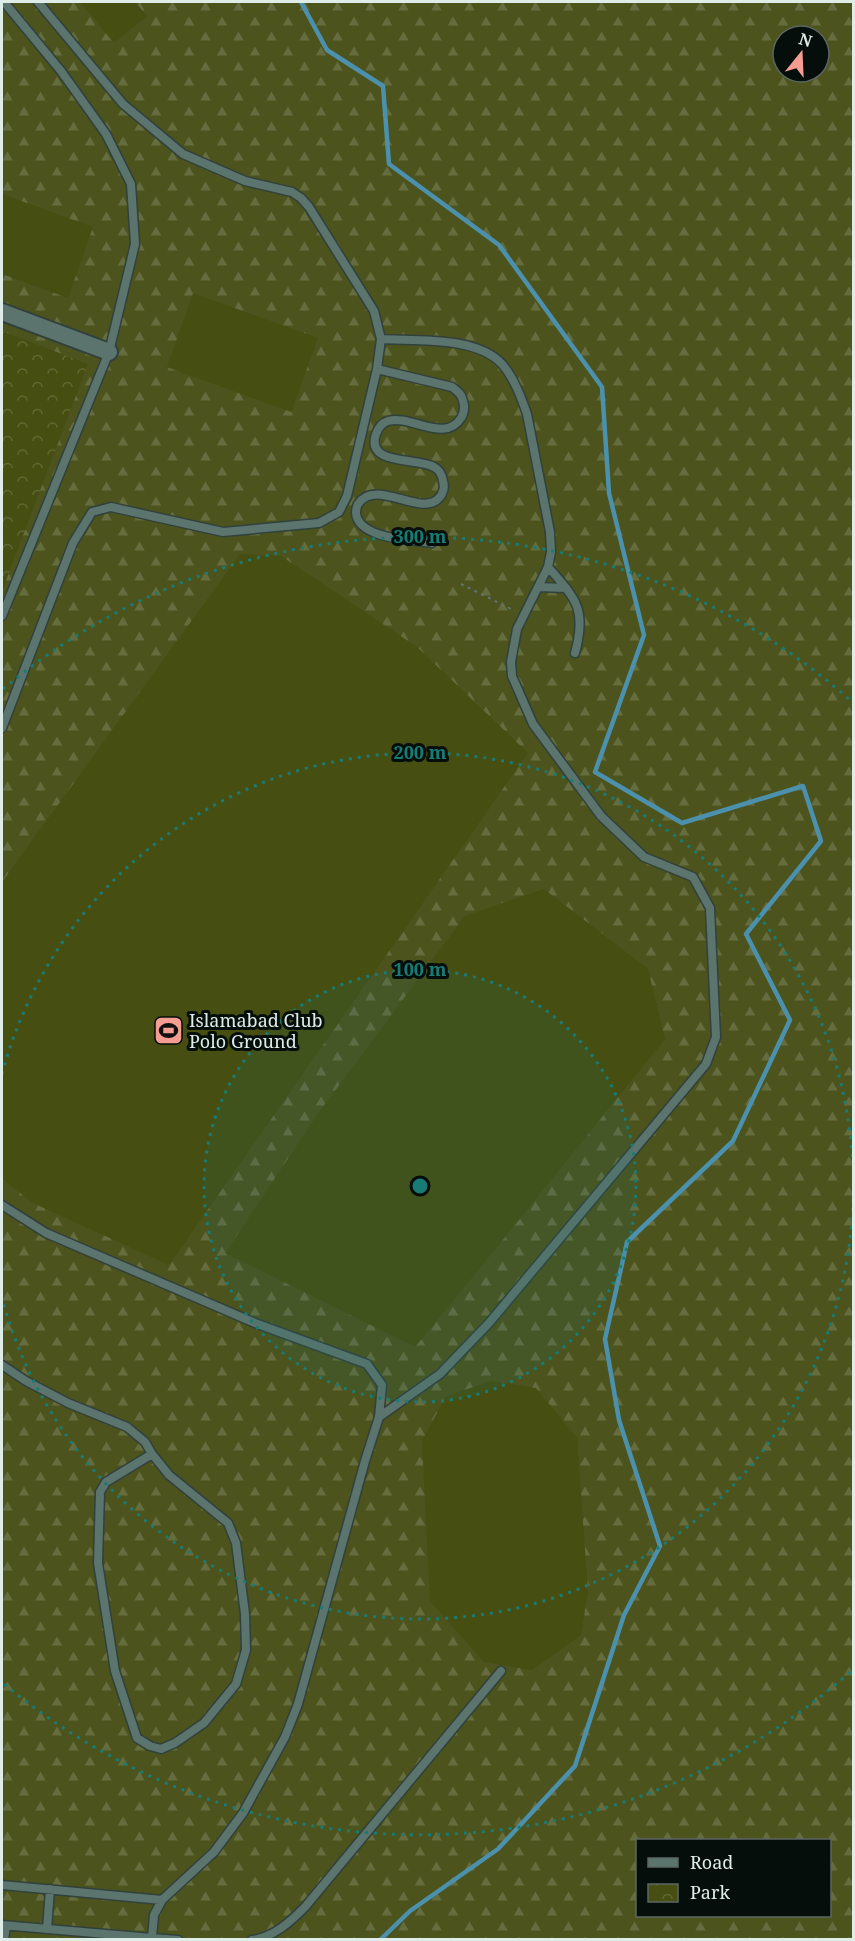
<svg xmlns="http://www.w3.org/2000/svg" width="855" height="1941" viewBox="0 0 855 1941" font-family="'Noto Serif',serif">
  <defs>
    <pattern id="forest-firs" width="22" height="20" patternUnits="userSpaceOnUse" patternTransform="scale(1.5)"><rect width="22" height="20" fill="#4c531d"/><path d="M5 1l3.5 6h-7zM16 11l3.5 6h-7z" fill="#656c3e"/></pattern>
    <pattern id="park-crowns" width="20" height="18" patternUnits="userSpaceOnUse" patternTransform="scale(1.5)"><rect width="20" height="18" fill="#474e12"/><path d="M2 6a3 3 0 1 1 6 0M12 15a3 3 0 1 1 6 0" fill="none" stroke="#616834"/></pattern>
  </defs>
  <rect width="100%" height="100%" fill="#102721"/>
  <path fill="url(#forest-firs)" fill-rule="evenodd" d="M2 2H853V1939H2ZM783 36H819V72H783ZM638 1840H830V1916H638Z"/>
  <path fill="url(#park-crowns)" d="M2 331 88 364 2 591Z"/>
  <path fill="#474e12" d="M80 2H135L147 16 114 43Z
    M2 194 93 227 68 298 2 274Z
    M193 293 318 338 291 412 167 367Z
    M240 554 281 556 417 647 528 753 169 1265 33 1203 2 1179V882Z
    M544 889 648 969 665 1039 481 1267 415 1347 225 1253 317 1115 465 916Z
    M492 1381 536 1388 577 1438 588 1592 581 1635 532 1670 484 1662 430 1601 422 1441 446 1396Z"/>
  <g fill="none" stroke-linecap="round" stroke-linejoin="round">
    <path stroke="#4b91ae" stroke-width="4.5" d="M301 2 327 50 383 86 389 164 499 245 602 387 609 493 644 635 595 772 682 823 803 786 821 841 746 934 790 1020 733 1141 627 1242 605 1339 619 1420 660 1546 624 1615 575 1766 498 1849 410 1911 380 1940"/>
    <defs>
      <path id="lane" d="M377 369 452 387C457 391 462 394 463 401 465 407 464 413 461 418 445 444 410 414 388 421 382 423 378 428 376 434 365 466 417 457 434 467 440 470 442 475 443 481 445 487 443 494 439 498 421 518 376 477 358 504 356 508 356 510 356 513 358 539 412 540 432 543
        M548 567C576 599 587 609 575 653
        M539 587 566 588
        M2 616 109 352 135 244 131 184 106 134 61 71 4 2
        M2 728 73 543 92 512 111 507 223 532 319 523 339 512 347 496 377 369 381 339 374 311 309 207 301 198 292 192 245 181 183 154 123 104 38 2
        M2 1205 46 1233 255 1323 367 1364 382 1385 379 1417 365 1461 298 1704 285 1737 243 1813 214 1852 162 1900 154 1915 152 1938 2 1925
        M2 1365 26 1381 68 1403 127 1427 145 1442 152 1454
        M379 1417 440 1374 489 1323 706 1064 716 1037 710 908 693 877 644 857 601 816 533 724 512 676 511 662 517 629 548 567 551 552 550 532 527 414C521 397 514 378 502 364 476 336 417 341 381 339
        M152 1454 169 1475 228 1523 236 1543 245 1614 246 1650 236 1684 204 1723 175 1743 161 1749 150 1746 137 1738 115 1671 98 1563 100 1492 106 1482Z
        M2 1885 162 1900
        M47 1929 50 1889
        M152 1938 178 1940
        M4 1940 6 1926
        M252 1940C274 1937 290 1922 305 1907L501 1671"/>
      <path id="street" d="M2 312 109 352"/>
    </defs>
    <use href="#lane" stroke="#31413c" stroke-width="11"/>
    <use href="#street" stroke="#31413c" stroke-width="20"/>
    <path stroke="#617570" stroke-width="2" stroke-dasharray="3 4.5" stroke-linecap="butt" d="M461 584 515 611"/>
    <use href="#lane" stroke="#5b746d" stroke-width="8"/>
    <use href="#street" stroke="#5b746d" stroke-width="16"/>
  </g>
  <circle cx="420" cy="1186" r="216" fill="#197c74" fill-opacity=".12"/>
  <g fill="none" stroke="#197c74" stroke-width="3" stroke-dasharray="3 6">
    <circle cx="420" cy="1186" r="216"/>
    <path d="M2 1074A433 433 0 1 1 2 1298"/>
    <path d="M850 1672A649 649 0 0 1 3 1683M3 689A649 649 0 0 1 850 700"/>
  </g>
  <defs>
    <symbol id="stadium-square" viewBox="-11 -11 22 22"><rect x="-9" y="-9" width="18" height="18" rx="4" fill="#f59c93" stroke="#050e0b"/><path d="M0-5a6.5 5 0 1 0 0 10a6.5 5 0 1 0 0-10ZM-3.5-1.8h7v3.6h-7Z" fill="#111"/></symbol>
  </defs>
  <g fill-rule="evenodd">
    <use href="#stadium-square" x="152" y="1014" width="33" height="33"/>
  </g>
  <g text-anchor="middle" dominant-baseline="central" stroke-width="6" stroke-linejoin="round" paint-order="stroke">
    <g font-size="18" fill="#dfede9" stroke="#050e0b" text-anchor="start">
      <text x="189" y="1020">Islamabad Club<tspan x="189" dy="21">Polo Ground</tspan></text>
    </g>
  </g>
  <circle cx="420" cy="1186" r="9" fill="#197c74" stroke="#050e0b" stroke-width="3"/>
  <g font-size="18" text-anchor="middle" font-weight="bold" fill="#197c74" stroke="#050e0b" stroke-width="6" stroke-linejoin="round" paint-order="stroke">
    <text x="420" y="543">300 m</text>
    <text x="420" y="759">200 m</text>
    <text x="420" y="976">100 m</text>
  </g>
  <rect width="855" height="1941" fill="none" stroke="#dfede9" stroke-width="6"/>
  <rect x="636" y="1839" width="195" height="78" fill="#050e0b" stroke="#5c6764" stroke-width="1.5"/>
  <rect x="648" y="1858" width="30" height="9" fill="#5b746d" stroke="#5c6764" stroke-width="1.5"/>
  <text x="690" y="1869" font-size="18" fill="#dfede9">Road</text>
  <rect x="648" y="1884" width="30" height="18" fill="url(#park-crowns)" stroke="#5c6764" stroke-width="1.5"/>
  <text x="690" y="1899" font-size="18" fill="#dfede9">Park</text>
  <g transform="translate(801 54) rotate(18)"><circle r="28" fill="#050e0b" stroke="#5c6764" stroke-width="1.5"/>
  <path d="M0-4.5L10 22L0 15L-10 22Z" fill="#f59c93"/>
  <text y="-9" font-size="16" font-weight="bold" text-anchor="middle" fill="#dfede9">N</text>
  </g>
</svg>
